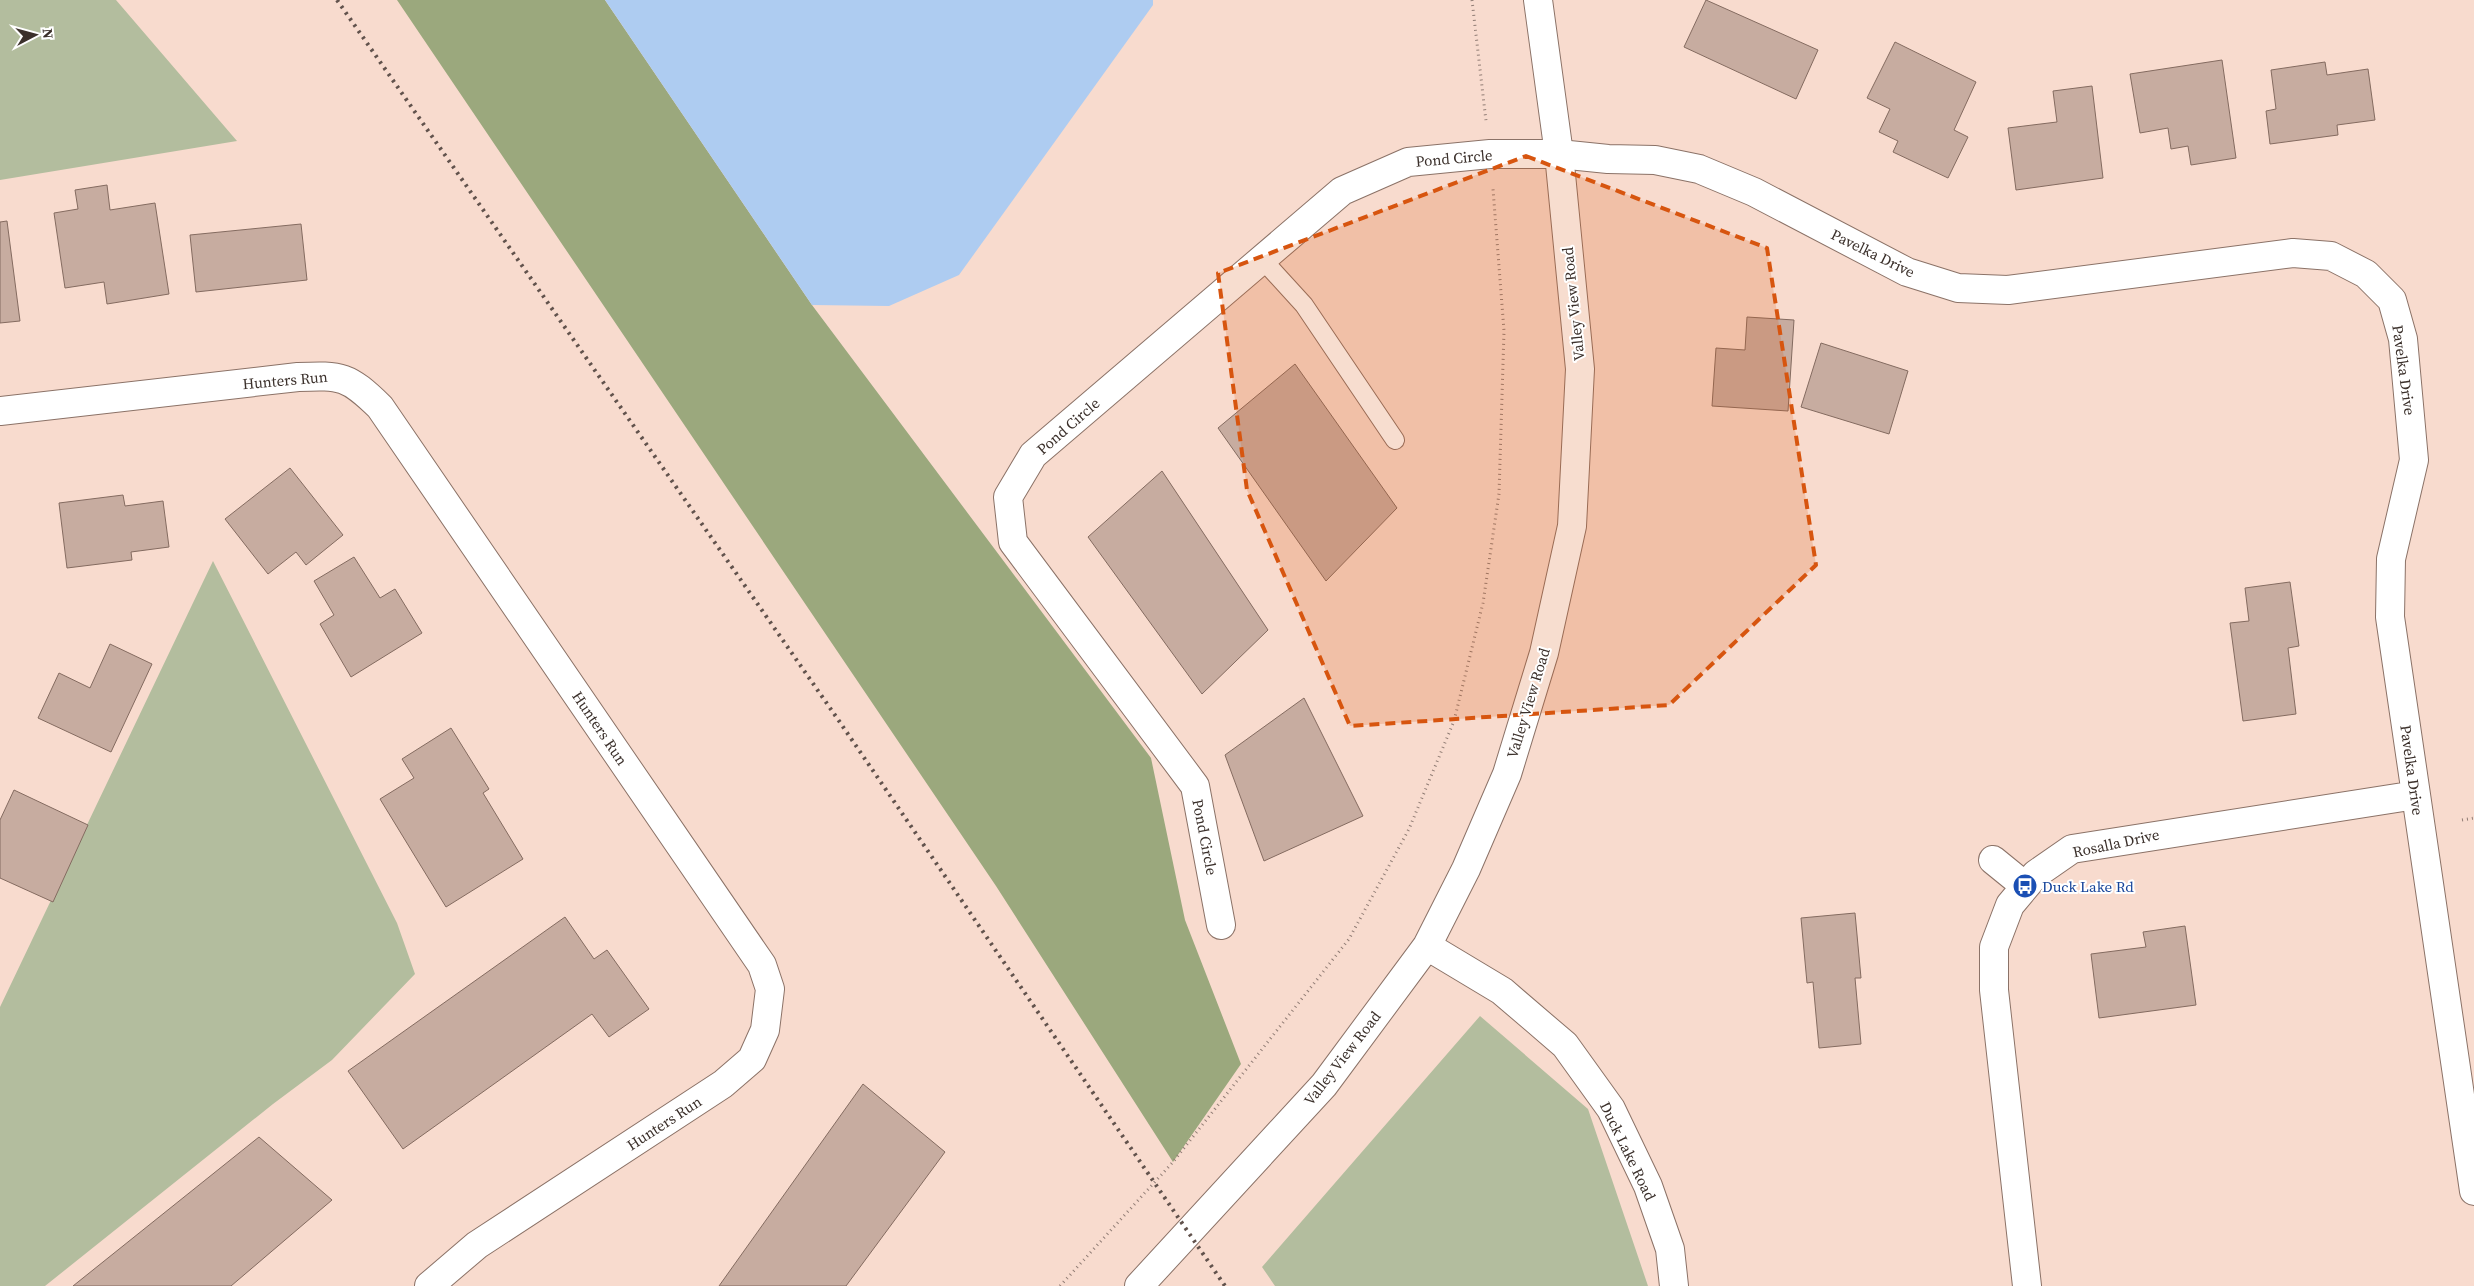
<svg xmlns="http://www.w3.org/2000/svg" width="2474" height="1286" viewBox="0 0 2474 1286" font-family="'Source Serif 4',serif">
  <rect width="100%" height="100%" fill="#f8dbce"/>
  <path fill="#b3bd9e" d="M0 0H116L237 141 0 180Z
    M213 561 397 923 415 974 332 1060 273 1104 45 1286H0V1007Z
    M1480 1016 1588 1109 1648 1286H1275L1262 1267Z"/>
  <path fill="#9ba87d" d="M397 0H605L812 305 1151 758 1185 920 1241 1064 1173 1162 996 886Z"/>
  <path fill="#aeccf1" d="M605 0H1153V5L959 275 889 306 812 305Z"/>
  <path fill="#c7aca0" stroke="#846b60" d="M1706 0 1818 50 1796 99 1684 47Z
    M1895 42 1976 82 1954 130 1968 137 1948 178 1893 152 1898 141 1879 132 1890 109 1867 98Z
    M2222 60 2236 158 2191 165 2188 146 2171 149 2168 128 2140 133 2130 74Z
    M2325 62 2327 75 2368 69 2375 120 2337 125 2338 135 2270 144 2266 111 2276 109 2271 70Z
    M2092 86 2103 178 2016 190 2008 128 2057 122 2053 91Z
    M107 185 110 210 155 203 169 294 107 304 104 282 65 288 54 213 78 209 75 190Z
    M7 221 20 321 0 323V222Z
    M301 224 307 280 196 292 190 235Z
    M1747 317 1794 320 1788 411 1712 406 1716 348 1745 350Z
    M1821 343 1908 371 1889 434 1801 407Z
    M1295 364 1397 508 1326 581 1218 428Z
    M290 468 343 535 306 565 296 552 268 574 225 519Z
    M1162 471 1268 630 1202 694 1088 537Z
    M123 495 125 506 163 501 169 547 131 552 132 560 67 568 59 503Z
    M354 557 380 598 395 589 422 633 351 677 320 624 334 615 314 581Z
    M2290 582 2299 646 2288 648 2296 714 2243 721 2230 623 2249 621 2245 588Z
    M110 644 152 664 111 752 38 718 59 673 90 688Z
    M1304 698 1363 816 1264 861 1225 755Z
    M451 728 489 789 483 793 523 859 446 907 380 799 414 778 402 759Z
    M14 790 88 825 53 902 0 878V820Z
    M1855 913 1861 978H1855L1861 1044 1819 1048 1813 982 1807 983 1801 918Z
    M565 917 594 959 607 950 649 1009 609 1037 592 1014 403 1149 348 1071Z
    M2185 926 2196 1005 2099 1018 2091 954 2146 947 2143 932Z
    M863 1084 945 1152 846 1286H719Z
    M259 1137 332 1200 231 1286H73Z"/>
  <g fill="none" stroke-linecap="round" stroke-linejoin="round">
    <defs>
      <path id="service" d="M1262 259 1304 305 1395 440"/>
      <path id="minor" d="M0 411 298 377C342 375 348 376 380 407L762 965 770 989 765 1030 752 1059 723 1084 477 1245 429 1286
        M1993 860 2025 886
        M1221 925 1195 786 1013 542 1008 497 1033 455 1342 191 1408 162 1490 154H1559L1608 159 1655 160 1699 169 1754 192 1907 272 1958 288 2008 290 2293 253 2331 256 2366 274 2392 300 2403 339 2414 460 2391 559 2390 617 2474 1191
        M2027 1286 1994 990V947L2010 905 2036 874 2072 849 2416 795"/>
      <path id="tertiary" d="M1427 946 1502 991 1565 1045 1611 1109 1648 1186 1670 1249 1674 1286
        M1139 1286 1324 1085 1427 946 1466 869 1507 774 1544 653 1572 526 1580 369 1559 154 1538 0"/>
    </defs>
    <use href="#service" stroke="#8b7267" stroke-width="20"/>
    <use href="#minor" stroke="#8b7267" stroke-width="30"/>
    <use href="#tertiary" stroke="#8b7267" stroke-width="30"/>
    <path stroke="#917d75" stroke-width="3" stroke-dasharray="1 4" stroke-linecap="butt" d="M1472 0 1486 121
      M2462 820 2474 818
      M1060 1286 1173 1162 1349 939 1409 829 1454 721 1483 603 1499 494 1504 331 1493 189"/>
    <use href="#service" stroke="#fff" stroke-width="18"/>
    <use href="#minor" stroke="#fff" stroke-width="28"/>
    <use href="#tertiary" stroke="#fff" stroke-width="28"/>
    <path stroke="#61524c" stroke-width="4" stroke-dasharray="2.5 5" stroke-linecap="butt" d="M337 0 837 718 1225 1286"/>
  </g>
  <path fill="#d7550f" fill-opacity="0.2" stroke="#d7550f" stroke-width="4" stroke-dasharray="10 6" stroke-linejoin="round" d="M1526 156 1767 248 1816 565 1669 705 1350 726 1247 490 1218 273Z"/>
  <defs>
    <symbol id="bus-disc" viewBox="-11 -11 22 22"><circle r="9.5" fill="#1a4fb4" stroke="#fff"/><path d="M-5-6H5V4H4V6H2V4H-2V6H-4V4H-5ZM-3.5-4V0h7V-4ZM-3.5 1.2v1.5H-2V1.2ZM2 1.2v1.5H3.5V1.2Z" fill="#fff"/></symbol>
  </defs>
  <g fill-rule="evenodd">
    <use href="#bus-disc" x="2011" y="872" width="28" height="28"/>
  </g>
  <g text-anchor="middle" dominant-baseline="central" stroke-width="4" stroke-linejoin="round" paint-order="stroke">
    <g font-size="15" fill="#3b302b" stroke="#fff">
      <text transform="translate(1454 158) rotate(-5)">Pond Circle</text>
      <text transform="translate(1873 253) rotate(26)">Pavelka Drive</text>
      <text transform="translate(1573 304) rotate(-96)">Valley View Road</text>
      <text transform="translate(2404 370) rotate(82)">Pavelka Drive</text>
      <text transform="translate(285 380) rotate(-5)">Hunters Run</text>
      <text transform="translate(1068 426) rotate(-41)">Pond Circle</text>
      <text transform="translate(1528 703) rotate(-73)">Valley View Road</text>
      <text transform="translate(600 728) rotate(56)">Hunters Run</text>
      <text transform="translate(2412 770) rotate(82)">Pavelka Drive</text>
      <text transform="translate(1205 837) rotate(79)">Pond Circle</text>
      <text transform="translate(2116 843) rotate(-12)">Rosalla Drive</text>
      <text transform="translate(1342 1058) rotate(-52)">Valley View Road</text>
      <text transform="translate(664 1123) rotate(-33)">Hunters Run</text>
      <text transform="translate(1628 1151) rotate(64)">Duck Lake Road</text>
    </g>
    <g font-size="15" fill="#164399" stroke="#fff" text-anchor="start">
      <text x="2042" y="886">Duck Lake Rd</text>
    </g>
  </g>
  <g transform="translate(35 35) rotate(84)" stroke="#ffffff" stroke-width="4" paint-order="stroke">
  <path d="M0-4L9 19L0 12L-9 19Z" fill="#3b302b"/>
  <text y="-8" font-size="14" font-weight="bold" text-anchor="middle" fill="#3b302b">N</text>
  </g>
</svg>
